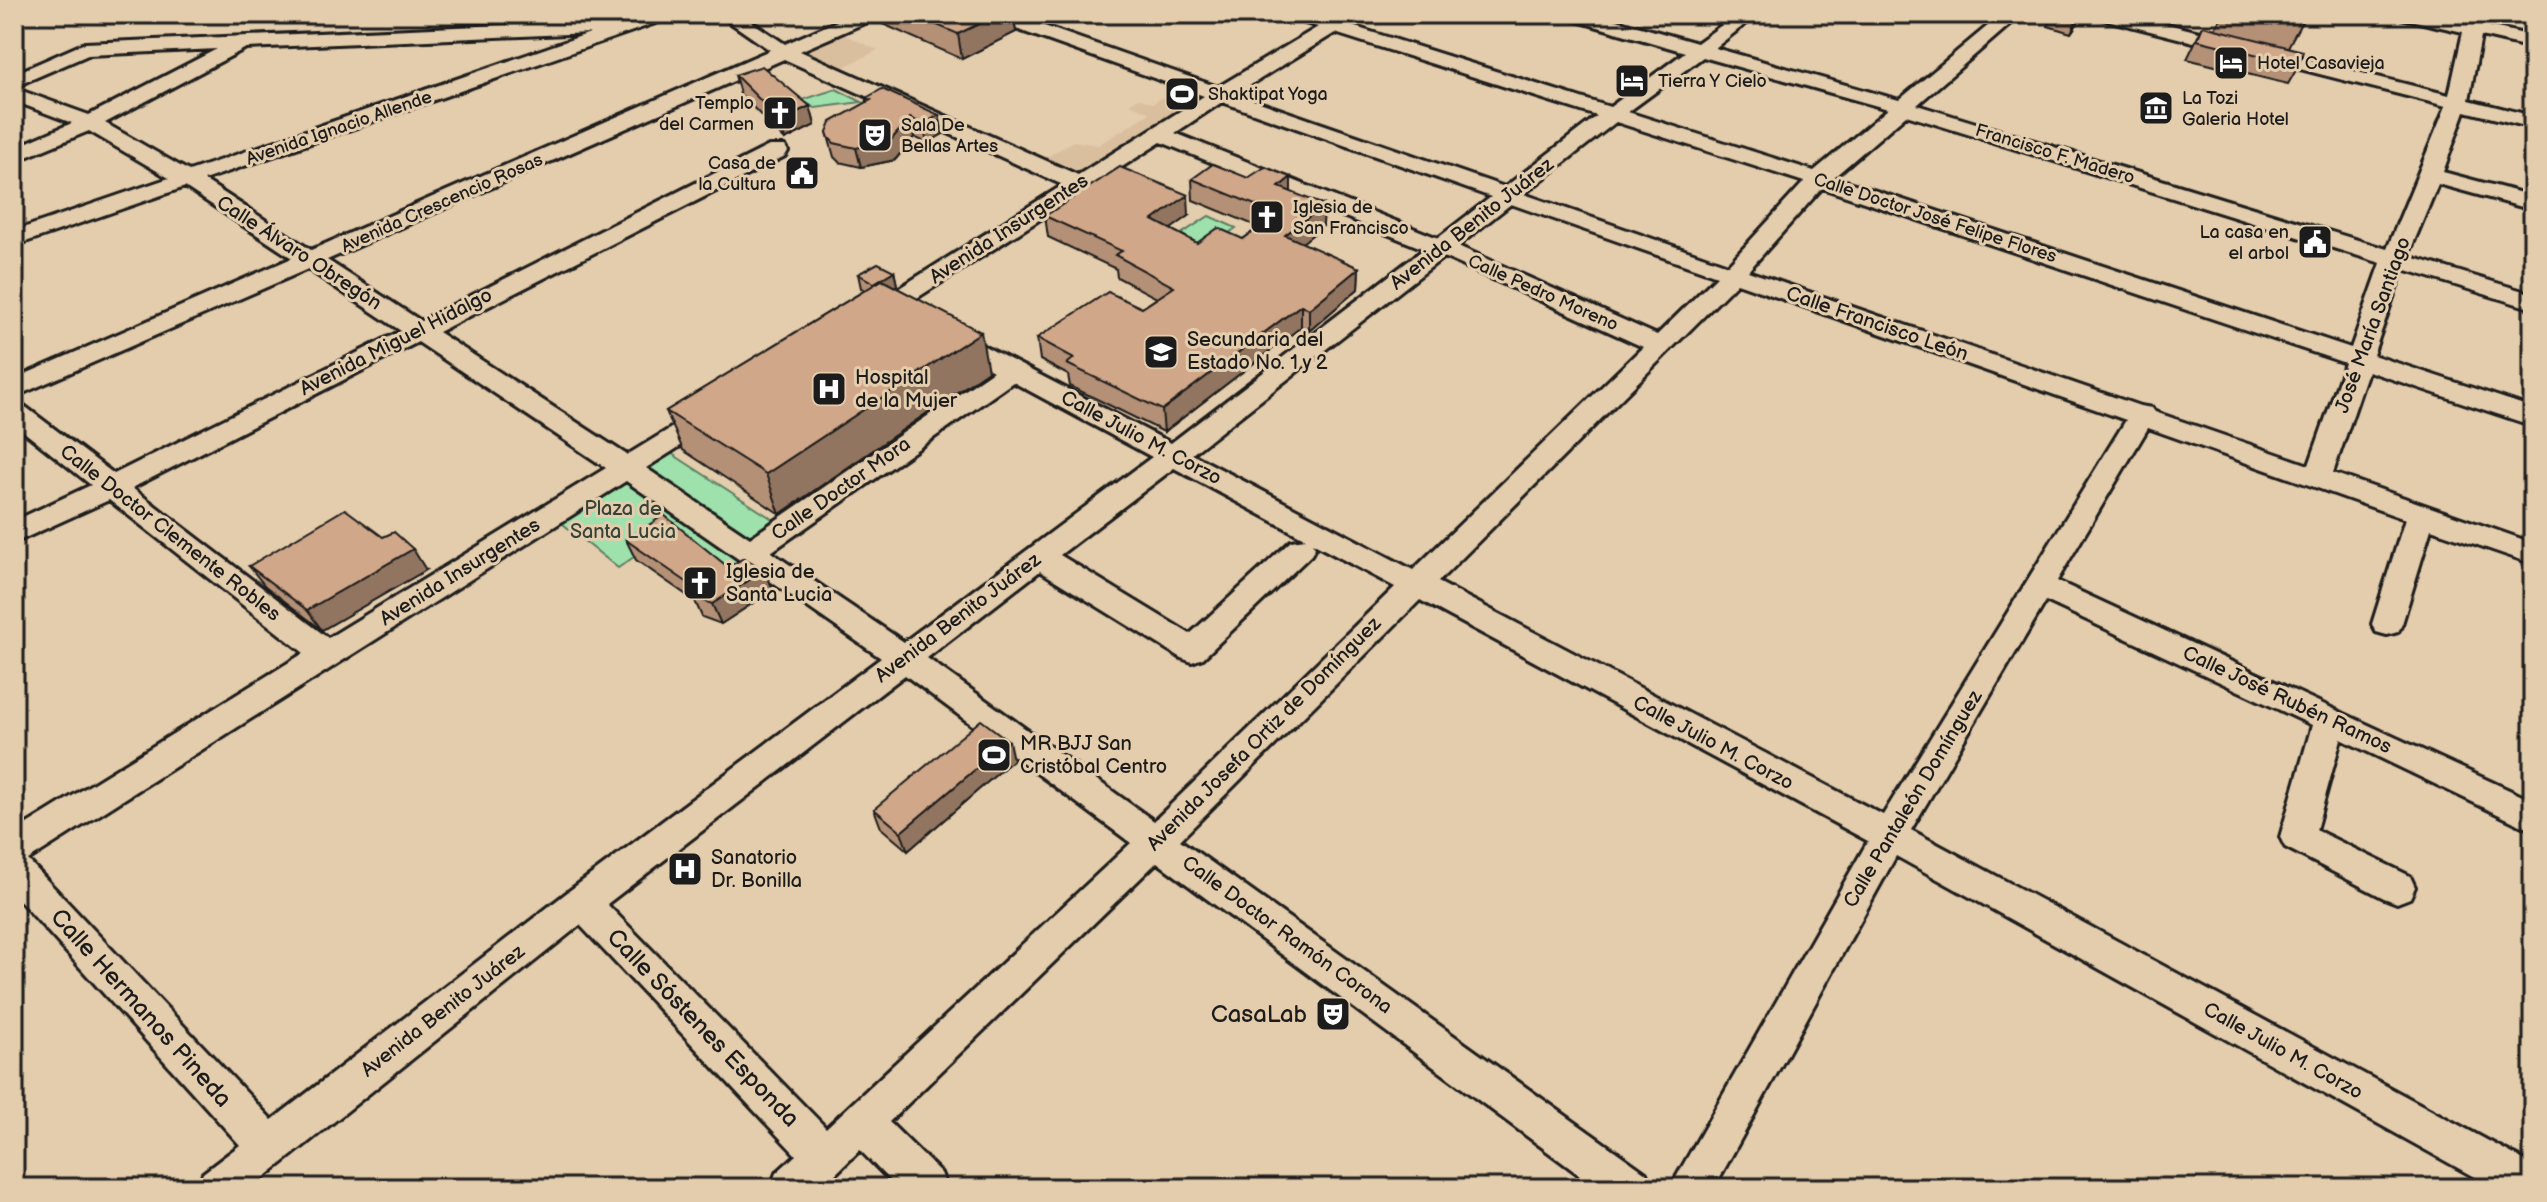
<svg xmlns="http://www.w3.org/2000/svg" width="2547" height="1202" viewBox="0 0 2547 1202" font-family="'Balsamiq Sans',sans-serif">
  <rect width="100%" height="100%" fill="#e4cdad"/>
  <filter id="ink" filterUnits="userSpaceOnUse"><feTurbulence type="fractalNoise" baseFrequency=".0125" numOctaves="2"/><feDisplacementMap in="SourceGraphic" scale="16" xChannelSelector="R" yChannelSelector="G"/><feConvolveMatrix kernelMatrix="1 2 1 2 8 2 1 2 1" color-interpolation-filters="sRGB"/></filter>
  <g filter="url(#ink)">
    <path fill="#dabf9f" d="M836 31 878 50 838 70 796 50Z
      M1181 86 1208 96 1079 179 1039 162 1073 141 1098 145 1150 113 1129 104 1138 98 1153 103Z"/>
    <path fill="#9ee1ac" stroke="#5d7e64" stroke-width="2" d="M836 89 862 102 815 108 802 100Z
      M1209 216 1236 228 1196 256 1169 242Z
      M663 448 774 520 742 542 636 469Z
      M624 475 752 568 734 581 671 531 618 568 558 520Z"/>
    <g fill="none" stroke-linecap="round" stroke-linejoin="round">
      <defs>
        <path id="minor" d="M645 14H672L670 18 204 180 311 250 770 50 718 14H740L785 44 853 14H878L876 18 800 51 1078 175 1204 96 985 18 983 14H1010L1218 87 1318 27 1288 18 1286 14H1314L1331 19 1340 14H1362L1349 25 1610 107 1685 52 1567 18 1565 14H1595L1697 43 1737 14H1758L1715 48 1899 100 2002 14H2022L1917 105 2387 249 2446 106 2099 18 2097 14H2128L2449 95 2463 32 2401 18 2399 14H2433L2466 21 2470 14H2488L2484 25 2533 36V48L2481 36 2469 100 2533 116V128L2465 111 2443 172 2533 196V210L2438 184 2408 256 2533 294V309L2403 269 2373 355 2533 408V426L2368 371 2333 473 2533 543V564L2431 529 2402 624 2398 632 2387 635 2376 632 2372 624 2405 519 2148 428 2057 581 2533 801V831L2341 739 2316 830 2410 876 2415 887 2410 898 2397 903 2384 898 2285 847 2280 837 2312 725 2046 601 1911 830 2533 1165V1188H2494L1896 856 1714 1188H1670L1868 841 1420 600 1180 840 1646 1173 1652 1188H1597L1157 862 889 1122 941 1173 947 1188H897L860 1150 821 1188H770L776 1173 796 1155 580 925 251 1188H197L203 1173 240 1145 14 894V832L304 653 109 500 14 543V521L91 485 14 424V402L23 405 114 474 401 331 308 269 14 397V379L292 258 185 187 14 246V231L169 178 89 131 14 162V148L72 123 14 101V88L89 115 217 49 88 55 14 87V74L85 43 597 21 606 27ZM590 33 189 171 105 123 246 48ZM1335 33 1597 116 1505 187 1236 94ZM1703 57 1888 109 1814 171 1628 112ZM784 59 1063 185 866 309 863 314 866 319H884L1161 142 1424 249 1171 443 961 334H943L940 339 943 344 993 371 750 538 646 468 720 421 724 415 720 409 711 406 702 409 627 455 438 332 785 156 788 151 785 146H769L421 321 327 260ZM1222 102 1491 197 1438 238 1175 133ZM1906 115 2381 263 2351 348 1834 177ZM1616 122 1804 182 1728 265 1524 194ZM1822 188 2345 363 2309 465 2155 412 2152 408 2140 406 1748 271ZM1511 204 1717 276 1657 335 1458 246ZM1444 257 1643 347 1413 570 1192 454ZM1737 283 2126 420 1883 815 1438 582ZM418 342 606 468 328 638 132 488ZM1013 382 1152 457 904 642 771 552ZM1174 468 1306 539 1291 541 1190 634 1060 555ZM626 481 881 658 569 891 272 1120 28 860ZM1312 543 1395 587 1154 821 927 658 1040 571 1181 658 1192 662 1203 658 1311 555 1315 548ZM905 675 1131 843 826 1128 607 904Z"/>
      </defs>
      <use href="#minor" stroke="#1c1c1c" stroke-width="6"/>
      <use href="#minor" fill="#e4cdad" fill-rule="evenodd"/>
    </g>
    <path fill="#b49076" stroke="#1c1c1c" stroke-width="2" d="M875 14H1013L1016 32 962 59 876 21Z
      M2053 14H2084L2071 33 2048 26Z
      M2223 14H2306L2288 47 2299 65 2288 84 2187 59 2203 26 2215 29Z
      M2439 14H2467L2464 18Z
      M735 75 810 106 815 125 785 140 740 94Z
      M866 98 939 115 943 134 927 143 914 137 895 160 861 167 839 162 834 157 827 132 867 102Z
      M1248 178 1291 192 1323 226 1302 243 1359 268 1358 289 1309 331 1301 327 1164 432 1070 386 1068 375 1040 360 1037 338 1142 308 1157 298 1117 277 1116 269 1048 237 1045 216H1189L1170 229 1197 243 1243 239 1259 227 1193 200 1192 179Z
      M894 271 897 285 894 286 988 371 780 514 683 450 666 411 865 290 861 288 858 274Z
      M626 540 773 590 721 624 702 617 695 601 636 560Z
      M249 566 426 570 322 630 265 586Z
      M1013 760 908 851 881 828 874 809Z"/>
    <path fill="#927560" stroke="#1c1c1c" stroke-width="2" d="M999 14H1013L1016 32 962 59 958 34Z
      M2079 14H2084L2071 33Z
      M810 106 815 125 785 140 780 120Z
      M939 115 943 134 927 143 923 124Z
      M910 118 914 137 895 160 861 167 856 148Z
      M1291 177V198L1279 187Z
      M1188 195 1189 216 1154 241 1153 220Z
      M1324 205 1323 226 1285 257V235Z
      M1359 268 1358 289 1309 331V309Z
      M894 271 897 285 877 297 874 283Z
      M1301 305V327L1164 432 1162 410Z
      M981 332 988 371 780 514 766 474Z
      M413 549 426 570 322 630 307 610Z
      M765 570 773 590 721 624 712 604Z
      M1009 741 1013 760 908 851 901 832Z"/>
    <path fill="#d1a789" stroke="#1c1c1c" stroke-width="2" d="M911 14H999L958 34Z
      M2271 14H2306L2302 22Z
      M2203 26 2303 51 2299 65 2197 40Z
      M762 66 810 106 780 120 735 75Z
      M882 89 939 115 923 124 910 118 891 140 856 148 834 143 829 138 827 132 831 122 871 100 866 98Z
      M1213 164 1248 178 1265 167 1291 177 1279 187 1324 205 1285 235 1359 268 1309 309 1301 305 1162 410 1067 364 1074 358 1037 338 1108 292 1142 308 1174 287 1115 255 1122 251 1045 216 1120 167 1188 195 1153 220 1197 243 1218 228 1243 239 1277 214 1192 179Z
      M878 263 894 271 874 283 858 274Z
      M882 280 981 332 766 474 666 411Z
      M345 509 383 537 394 532 413 549 307 610 249 566Z
      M664 515 728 567 744 558 765 570 712 604 693 597 691 585 626 540Z
      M981 720 1009 741 901 832 874 809Z"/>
  </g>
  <defs>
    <symbol id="hotel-square" viewBox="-11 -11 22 22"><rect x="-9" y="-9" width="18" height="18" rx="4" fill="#1c1c1c" stroke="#e4cdad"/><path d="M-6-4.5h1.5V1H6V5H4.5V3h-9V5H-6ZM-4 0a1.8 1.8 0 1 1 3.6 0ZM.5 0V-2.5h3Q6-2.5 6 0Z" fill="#fff"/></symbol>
    <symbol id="stadium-square" viewBox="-11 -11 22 22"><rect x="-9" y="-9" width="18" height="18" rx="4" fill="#1c1c1c" stroke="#e4cdad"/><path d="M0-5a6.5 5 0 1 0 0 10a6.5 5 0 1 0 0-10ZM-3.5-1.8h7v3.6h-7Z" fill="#fff"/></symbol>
    <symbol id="museum-square" viewBox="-11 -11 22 22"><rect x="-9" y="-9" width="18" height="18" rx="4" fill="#1c1c1c" stroke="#e4cdad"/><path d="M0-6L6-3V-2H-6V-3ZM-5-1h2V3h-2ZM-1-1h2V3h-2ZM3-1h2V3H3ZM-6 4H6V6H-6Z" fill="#fff"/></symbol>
    <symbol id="church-square" viewBox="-11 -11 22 22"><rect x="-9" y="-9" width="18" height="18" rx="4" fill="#1c1c1c" stroke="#e4cdad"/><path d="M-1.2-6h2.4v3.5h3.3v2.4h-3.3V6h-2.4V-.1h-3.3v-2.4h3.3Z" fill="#fff"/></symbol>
    <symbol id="theatre-square" viewBox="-11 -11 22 22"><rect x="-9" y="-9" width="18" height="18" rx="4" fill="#1c1c1c" stroke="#e4cdad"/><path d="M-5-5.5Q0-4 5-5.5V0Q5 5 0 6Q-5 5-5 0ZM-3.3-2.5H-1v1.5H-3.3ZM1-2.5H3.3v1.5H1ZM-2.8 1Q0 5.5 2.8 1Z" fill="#fff"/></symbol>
    <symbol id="civic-square" viewBox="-11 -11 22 22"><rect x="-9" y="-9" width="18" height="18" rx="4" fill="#1c1c1c" stroke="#e4cdad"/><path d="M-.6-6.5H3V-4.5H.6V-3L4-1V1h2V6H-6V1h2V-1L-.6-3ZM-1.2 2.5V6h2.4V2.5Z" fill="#fff"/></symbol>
    <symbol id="school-square" viewBox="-11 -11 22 22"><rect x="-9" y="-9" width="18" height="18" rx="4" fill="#1c1c1c" stroke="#e4cdad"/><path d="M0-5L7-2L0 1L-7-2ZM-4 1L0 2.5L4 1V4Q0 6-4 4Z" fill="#fff"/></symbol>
    <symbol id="hospital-square" viewBox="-11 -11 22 22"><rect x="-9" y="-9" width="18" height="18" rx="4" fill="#1c1c1c" stroke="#e4cdad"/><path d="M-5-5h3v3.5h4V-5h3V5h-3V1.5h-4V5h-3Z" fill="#fff"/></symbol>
  </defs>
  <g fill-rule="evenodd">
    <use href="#hotel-square" x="2211" y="43" width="40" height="40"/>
    <use href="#hotel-square" x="1612" y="61" width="40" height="40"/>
    <use href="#stadium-square" x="1162" y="74" width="40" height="40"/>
    <use href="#museum-square" x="2136" y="88" width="40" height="40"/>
    <use href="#church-square" x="760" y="93" width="40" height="40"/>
    <use href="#theatre-square" x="855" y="115" width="40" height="40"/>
    <use href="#civic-square" x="782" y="153" width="40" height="40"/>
    <use href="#church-square" x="1247" y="197" width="40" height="40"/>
    <use href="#civic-square" x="2295" y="222" width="40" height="40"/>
    <use href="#school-square" x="1141" y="332" width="40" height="40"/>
    <use href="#hospital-square" x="809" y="369" width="40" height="40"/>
    <use href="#church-square" x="680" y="563" width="40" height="40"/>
    <use href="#stadium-square" x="974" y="735" width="40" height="40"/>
    <use href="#hospital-square" x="665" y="849" width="40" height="40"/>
    <use href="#theatre-square" x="1313" y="994" width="40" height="40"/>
  </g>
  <g text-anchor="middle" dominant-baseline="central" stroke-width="6" stroke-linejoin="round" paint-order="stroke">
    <g font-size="18" fill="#1c1c1c" stroke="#e4cdad" text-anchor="start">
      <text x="2257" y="63">Hotel Casavieja</text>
      <text x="1658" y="81">Tierra Y Cielo</text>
      <text x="1208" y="94">Shaktipat Yoga</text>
      <text x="2182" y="98">La Tozi<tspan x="2182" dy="21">Galeria Hotel</tspan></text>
      <text x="754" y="103" text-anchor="end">Templo<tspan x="754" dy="21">del Carmen</tspan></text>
      <text x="901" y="125">Sala De<tspan x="901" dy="21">Bellas Artes</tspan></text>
      <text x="776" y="163" text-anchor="end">Casa de<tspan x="776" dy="21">la Cultura</tspan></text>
      <text x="1293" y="207">Iglesia de<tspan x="1293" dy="21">San Francisco</tspan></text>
      <text x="2289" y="232" text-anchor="end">La casa en<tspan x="2289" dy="21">el arbol</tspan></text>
    </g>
    <g font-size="18" fill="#1c1c1c" stroke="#e4cdad">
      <text transform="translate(339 128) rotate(-19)">Avenida Ignacio Allende</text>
      <text transform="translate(2055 154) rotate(17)">Francisco F. Madero</text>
      <text transform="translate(442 203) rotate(-24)">Avenida Crescencio Rosas</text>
      <text transform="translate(1935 218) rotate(18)">Calle Doctor José Felipe Flores</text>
      <text transform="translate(1543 293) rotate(24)">Calle Pedro Moreno</text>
    </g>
    <g font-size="20" fill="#1c1c1c" stroke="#e4cdad">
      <text transform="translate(1472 224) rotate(-38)">Avenida Benito Juárez</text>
      <text transform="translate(1009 229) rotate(-33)">Avenida Insurgentes</text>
      <text transform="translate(299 253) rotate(33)">Calle Álvaro Obregón</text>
      <text transform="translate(1877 324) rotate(19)">Calle Francisco León</text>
      <text transform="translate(2373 325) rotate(-70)">José María Santiago</text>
      <text transform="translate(396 342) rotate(-27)">Avenida Miguel Hidalgo</text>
      <text transform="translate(1141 438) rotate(28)">Calle Julio M. Corzo</text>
      <text transform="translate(841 489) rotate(-35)">Calle Doctor Mora</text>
      <text transform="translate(170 533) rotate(38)">Calle Doctor Clemente Robles</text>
      <text transform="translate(460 572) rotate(-32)">Avenida Insurgentes</text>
      <text transform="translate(958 618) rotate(-37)">Avenida Benito Juárez</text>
      <text transform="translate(2287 700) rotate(25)">Calle José Rubén Ramos</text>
      <text transform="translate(1264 734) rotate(-45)">Avenida Josefa Ortiz de Domínguez</text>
      <text transform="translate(1713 743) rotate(28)">Calle Julio M. Corzo</text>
      <text transform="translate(1913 799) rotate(-59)">Calle Pantaleón Domínguez</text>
      <text transform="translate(1287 935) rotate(36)">Calle Doctor Ramón Corona</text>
      <text transform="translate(443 1011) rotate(-38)">Avenida Benito Juárez</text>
      <text transform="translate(2283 1051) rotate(29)">Calle Julio M. Corzo</text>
    </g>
    <g font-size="20" fill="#1c1c1c" stroke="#e4cdad" text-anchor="start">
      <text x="1187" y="340">Secundaria del<tspan x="1187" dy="23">Estado No. 1 y 2</tspan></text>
      <text x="855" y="378">Hospital<tspan x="855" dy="23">de la Mujer</tspan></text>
      <text x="726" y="572">Iglesia de<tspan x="726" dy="23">Santa Lucia</tspan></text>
      <text x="1020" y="744">MR BJJ San<tspan x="1020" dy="23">Cristóbal Centro</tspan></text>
      <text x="711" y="858">Sanatorio<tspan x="711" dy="23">Dr. Bonilla</tspan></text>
    </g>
    <g font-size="20" fill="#364339" stroke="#e4cdad">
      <text x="623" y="509">Plaza de<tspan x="623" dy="23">Santa Lucia</tspan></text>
    </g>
    <g font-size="24" fill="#1c1c1c" stroke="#e4cdad">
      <text transform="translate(141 1008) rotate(48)">Calle Hermanos Pineda</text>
      <text transform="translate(703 1028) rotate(46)">Calle Sóstenes Esponda</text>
    </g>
    <g font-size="24" fill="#1c1c1c" stroke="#e4cdad" text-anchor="end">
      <text x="1307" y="1014">CasaLab</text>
    </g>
  </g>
  <rect width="2547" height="1202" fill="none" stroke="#e4cdad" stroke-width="48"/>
  <rect x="24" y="24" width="2499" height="1154" fill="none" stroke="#1c1c1c" stroke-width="3" filter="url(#ink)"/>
</svg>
